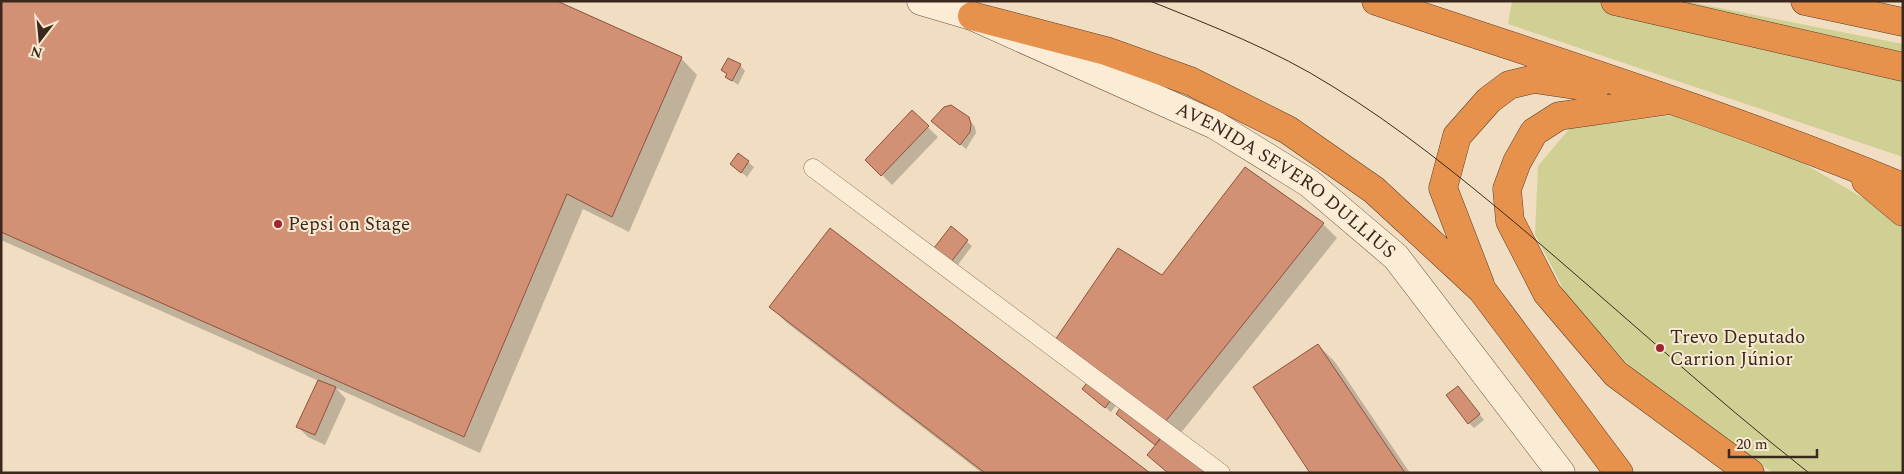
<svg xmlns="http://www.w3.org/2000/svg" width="1904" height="474" viewBox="0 0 1904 474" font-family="Spectral,serif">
  <rect width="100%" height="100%" fill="#f1dec2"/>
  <path fill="#d0d095" d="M1512 1H1684L1903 44V157L1508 24Z
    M1675 115 1796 159 1877 206 1903 229V473H1773L1641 378 1569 300 1535 234 1538 166 1570 128Z"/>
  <path fill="#0003" d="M1 1 681 58 697 75 629 232 583 209 480 453 336 388 346 399 325 445 308 437 298 427 319 381 1 240Z
    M740 65 745 71 738 85 727 77 728 75 723 70Z
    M912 112 938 137 892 185 867 160Z
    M968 118 975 127 976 133 966 149 938 126Z
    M748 162 754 167 747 177 731 164Z
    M1323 224 1337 238 1176 439 1055 343 1162 277Z
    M951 228 972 246 957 266 941 253Z
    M771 307 1148 473H982L787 323Z
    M1318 345 1335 362 1410 473H1312Z
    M1463 393 1484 420 1474 428 1469 423Z
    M1089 394 1118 403 1111 412Z"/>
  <path fill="#d29175" stroke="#8e533b" d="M1 1H557L682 57 612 217 567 194 464 437 1 232Z
    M728 58 741 64 732 81 725 77 727 74 721 70Z
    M951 105 969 117 971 124 970 132 960 145 931 121 944 107Z
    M912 110 929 126 881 176 865 160Z
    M738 153 749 161 741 173 730 164Z
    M1245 167 1324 223 1162 426 1053 343 1118 248 1162 275Z
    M951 226 968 240 951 262 934 248Z
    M830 228 1150 473H985L769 307Z
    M1318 344 1405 473H1310L1253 387Z
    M1090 379 1113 397 1105 408 1082 389Z
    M318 380 336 387 315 435 296 427Z
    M1458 386 1480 414 1468 424 1446 395Z
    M1124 402 1163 435 1155 445 1116 414Z
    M1163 436 1204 470 1202 473H1168L1147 455Z"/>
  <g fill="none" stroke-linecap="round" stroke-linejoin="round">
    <defs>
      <path id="lane" d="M813 168 1221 473"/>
      <g id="secondary">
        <path id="s1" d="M921 1 972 16 1215 125 1309 183 1396 257 1561 473"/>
      </g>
      <path id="highway" d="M1376 1C1552 60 1731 116 1903 187
        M1615 1 1903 67
        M1805 1 1903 22
        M972 16 1106 51 1190 81 1288 130 1374 190 1482 290 1619 473
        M1671 100 1559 116 1534 132 1517 162 1507 189 1510 221 1547 293 1616 374 1750 473
        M1866 181 1903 212
        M1480 284 1443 188 1457 136 1489 100 1509 85 1534 79 1595 88"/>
    </defs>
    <use href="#lane" stroke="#8d6e57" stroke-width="19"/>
    <use href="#secondary" stroke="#6e4f3b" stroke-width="29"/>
    <use href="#highway" stroke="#5a3c2c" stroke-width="29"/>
    <use href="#lane" stroke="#fbecd6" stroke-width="18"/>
    <use href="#secondary" stroke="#fbecd6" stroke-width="28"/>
    <use href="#highway" stroke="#e7924c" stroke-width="28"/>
    <path stroke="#3b281d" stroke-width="1" d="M1150 1C1212 26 1275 50 1332 86 1399 127 1459 176 1519 226 1616 308 1709 394 1809 473"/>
  </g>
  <g fill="#a02331" stroke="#f8e9d2" stroke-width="2">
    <circle cx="278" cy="224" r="5"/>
    <circle cx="1660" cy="348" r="5"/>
  </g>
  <g text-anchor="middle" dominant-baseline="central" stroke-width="4" stroke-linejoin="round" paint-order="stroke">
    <g font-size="19" fill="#3b281d" stroke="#f8e9d2">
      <text stroke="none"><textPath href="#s1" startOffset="409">AVENIDA SEVERO DULLIUS</textPath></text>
    </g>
    <g font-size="19" fill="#3b281d" stroke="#f8e9d2" text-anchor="start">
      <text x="288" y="224">Pepsi on Stage</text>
      <text x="1670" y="337">Trevo Deputado<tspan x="1670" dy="22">Carrion Júnior</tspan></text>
    </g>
  </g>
  <rect width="1904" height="474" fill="none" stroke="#3b281d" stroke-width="5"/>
  <g transform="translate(40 40) rotate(196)" stroke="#f8e9d2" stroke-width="4" paint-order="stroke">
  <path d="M0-4L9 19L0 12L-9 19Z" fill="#3b281d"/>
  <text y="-8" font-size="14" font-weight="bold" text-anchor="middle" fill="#3b281d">N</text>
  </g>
  <path d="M1729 449v8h88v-8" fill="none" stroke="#3b281d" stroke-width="2.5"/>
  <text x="1736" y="449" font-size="15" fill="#3b281d" stroke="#f8e9d2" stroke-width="4" paint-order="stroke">20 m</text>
</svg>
